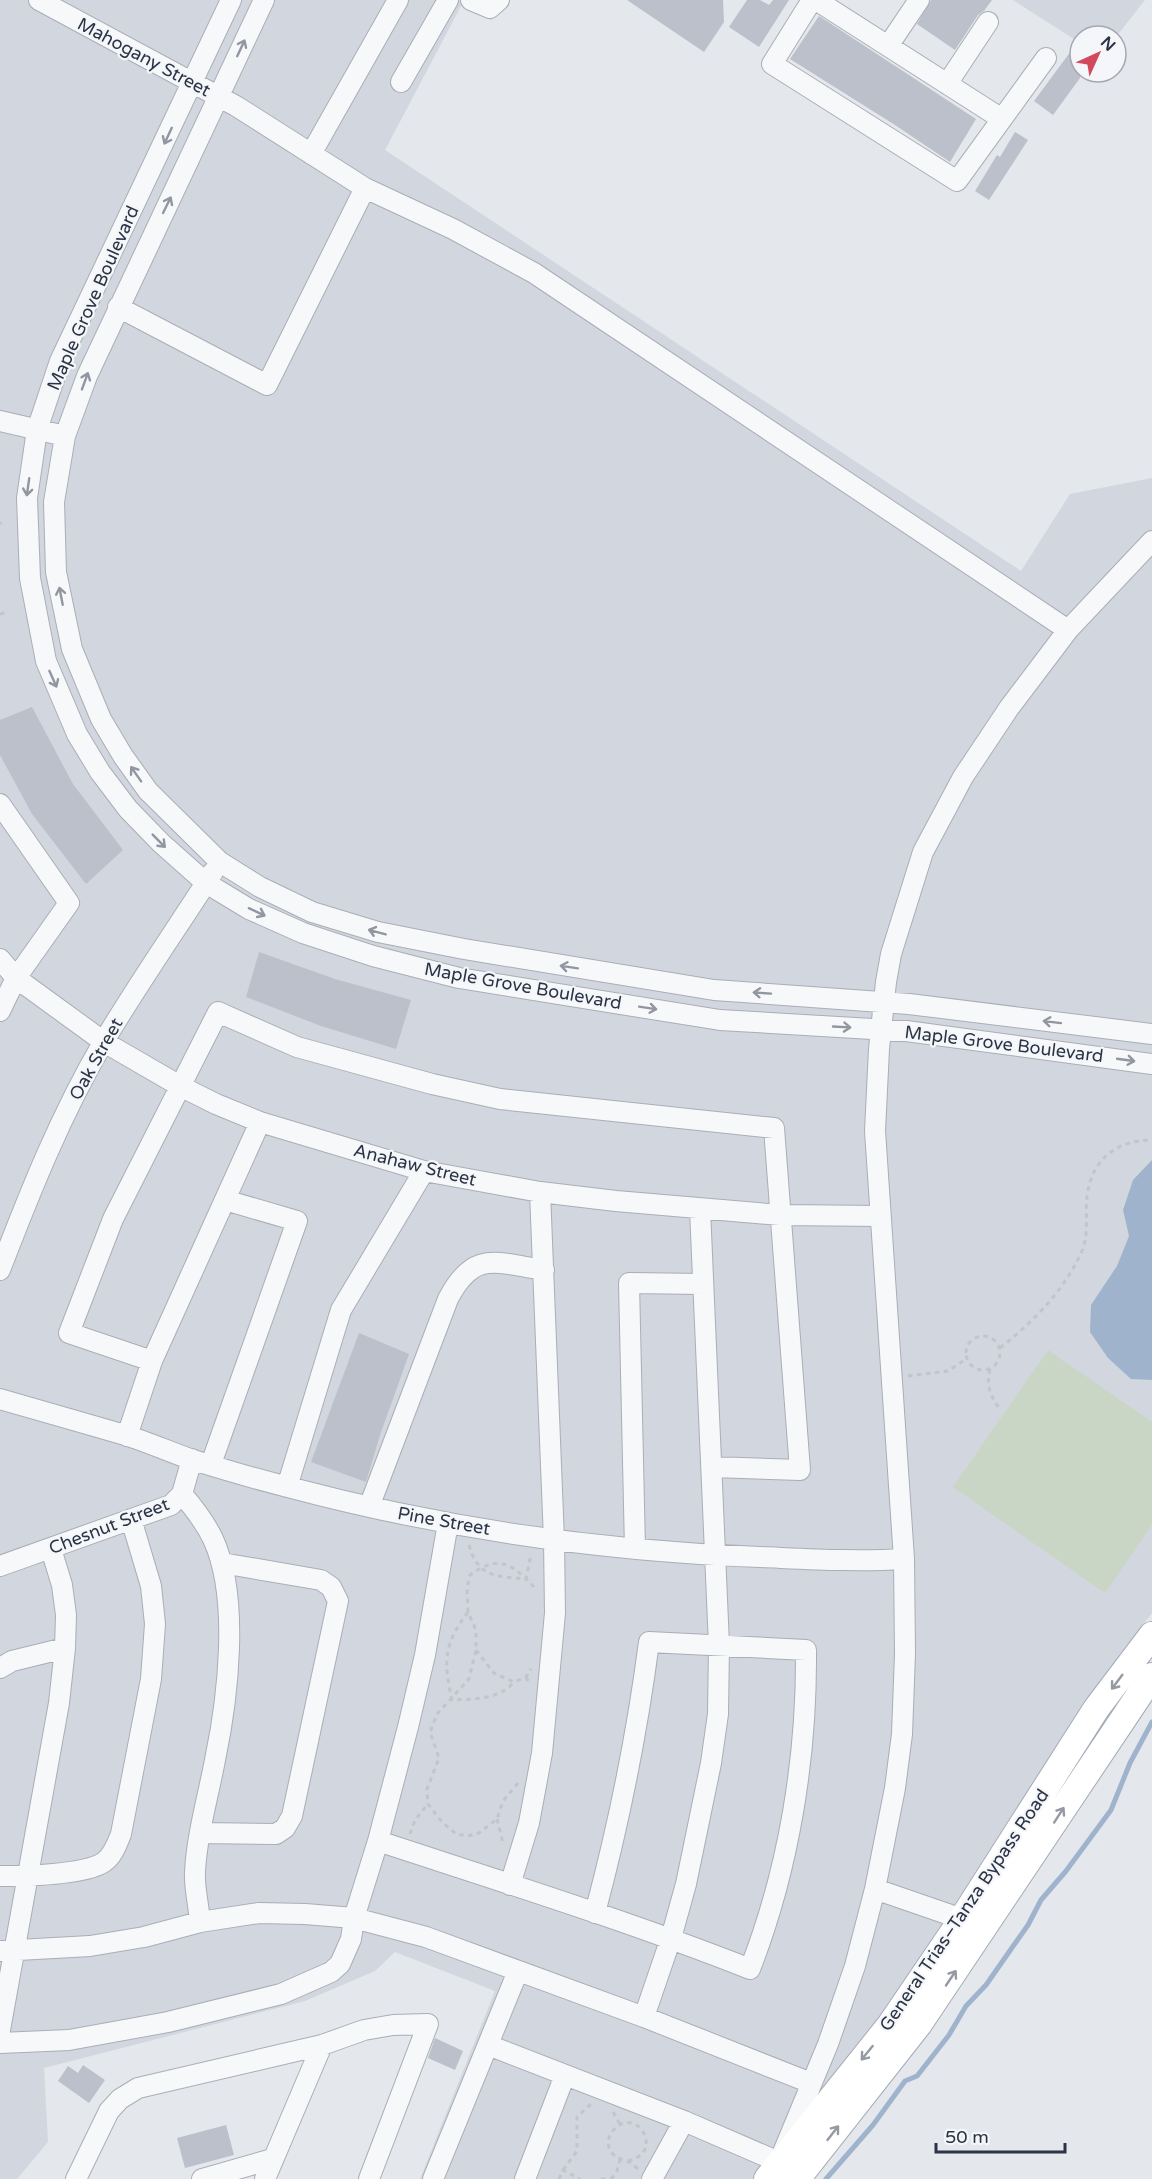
<svg xmlns="http://www.w3.org/2000/svg" width="1152" height="2179" viewBox="0 0 1152 2179" font-family="'Varela Round',sans-serif">
  <rect width="100%" height="100%" fill="#e4e7ec"/>
  <path fill="#d2d6de" d="M0 0H509L492 20 461 6 385 150 1021 571 1070 494 1152 478V1613L1120 1654 1044 1766 881 2018 755 2179H420L495 1991 395 1952 375 1971 305 2001 44 2068 48 2142 17 2179H0Z
    M1013 0H1145L1116 37 1080 36V43Z"/>
  <path fill="#c9d6c5" d="M1048 1350 1152 1422V1525L1105 1593 953 1487Z"/>
  <path fill="#9fb4cc" d="M1152 1160V1380L1131 1379 1108 1358 1090 1332 1091 1305 1117 1266 1129 1236 1123 1210 1133 1180Z"/>
  <g fill="none" stroke-linecap="round" stroke-linejoin="round">
    <path stroke="#9fb4cc" stroke-width="5" d="M826 2179 873 2125 905 2081 917 2076 928 2062 949 2035 966 2006 986 1985 1009 1952 1028 1925 1041 1900 1066 1871 1111 1810 1130 1763 1152 1722"/>
  </g>
  <path fill="#bbc0ca" d="M627 0H723L724 22 704 52Z
    M747 0H760L769 5 773 0H789L759 47 729 27Z
    M931 0H992L984 11 978 15 955 50 917 24Z
    M819 16 976 119 950 162 895 125 790 59Z
    M1071 51 1080 57V78L1053 115 1034 101Z
    M1015 132 1028 140 989 200 975 191 997 155 1000 157Z
    M32 707 73 784 123 850 86 884 32 814 0 755V720Z
    M259 952 335 979 411 1000 396 1049 321 1026 246 997Z
    M359 1333 409 1354 380 1435 366 1482 311 1462Z
    M435 2038 463 2051 455 2070 428 2058Z
    M83 2065 105 2080 89 2103 58 2081 68 2066 78 2073Z
    M226 2125 234 2155 185 2168 177 2138Z"/>
  <g fill="none" stroke-linecap="round" stroke-linejoin="round">
    <defs>
      <path id="minor" d="M39 0 236 106 365 188 453 229 534 273 1068 630
        M231 0 60 361 37 430 27 498 30 578 46 661 77 734 100 772 128 809 161 843 206 883 249 909 303 933 373 956 459 978 720 1020 906 1031 1152 1064
        M264 0 87 376 65 436 54 502 56 572 72 649 101 719 123 756 148 791 220 862 260 887 312 912 378 932 464 949 714 990 909 1004 1152 1034
        M471 0 490 8 499 0
        M812 0 772 64 957 181 1046 58
        M816 0 1002 119
        M888 46 919 0
        M401 82 448 0
        M947 84 988 22
        M311 154 398 0
        M118 307 267 385 365 188
        M0 421 65 436
        M0 804 69 903 16 978 0 1011
        M0 959 16 978 104 1042 180 1086 216 1104 260 1122 424 1171 540 1192 616 1201 780 1215 880 1216
        M0 1270C30 1192 61 1114 104 1041 138 984 177 928 213 872
        M152 1361 69 1333 113 1219 218 1012 297 1047 432 1084 500 1099 774 1128 800 1470 712 1467
        M0 1399C42 1411 83 1423 125 1435 147 1442 168 1451 190 1459 222 1469 256 1479 288 1487 442 1528 601 1551 760 1557 808 1559 855 1562 904 1559
        M127 1436 152 1361 260 1122
        M211 1464 297 1221 225 1200
        M287 1487 341 1310 424 1171
        M182 1494C194 1508 205 1522 213 1539 240 1597 228 1698 215 1760 208 1797 197 1834 195 1872 194 1888 199 1906 200 1922
        M369 1507 448 1299C474 1249 496 1263 544 1270
        M635 1549 629 1283 703 1284
        M0 1566 171 1505 182 1494 192 1459
        M0 1668 12 1661 65 1648
        M200 1833 276 1834 285 1828 292 1816 338 1601 331 1587 321 1580 222 1563
        M378 1841C503 1882 628 1921 750 1969 789 1869 807 1757 806 1650L649 1642C637 1734 619 1823 595 1913
        M0 1876C23 1876 85 1875 104 1862 113 1856 117 1844 121 1834L151 1679 155 1624 151 1586 131 1519
        M510 1885 529 1823 542 1753 555 1613 554 1540 540 1192
        M875 1889 962 1919
        M0 1951 90 1946 144 1937 200 1922 259 1913 305 1914 354 1918 426 1937 644 2017 811 2083
        M644 2017 671 1938 686 1884 711 1763 718 1714 719 1645 700 1209
        M0 2030 59 1703 65 1648 66 1615 62 1585 51 1549
        M0 2043 69 2040 168 2022 281 1994 331 1972 340 1964 351 1939 354 1918 378 1841 408 1727 425 1655 448 1523
        M488 2045 684 2121 779 2162 828 2044 855 1966 875 1889 895 1788 902 1734 905 1654 904 1559 875 1131 879 1049 886 982 891 954 923 852 963 777 1009 708 1068 630 1152 541
        M76 2179 109 2111 120 2099 138 2088 322 2045 364 2030 393 2025 428 2024 369 2179
        M202 2179 272 2159
        M265 2179 322 2045
        M433 2179 518 1971
        M525 2179 565 2075
        M652 2179 684 2121"/>
      <path id="major" d="M767 2179 890 2025 962 1919 1096 1709 1152 1635
        M797 2179 919 2024 1152 1676"/>
    </defs>
    <use href="#minor" stroke="#a9aeb7" stroke-width="22"/>
    <use href="#major" stroke="#a3abb8" stroke-width="28"/>
    <path stroke="#c2c5cb" stroke-width="3" stroke-dasharray="4.5 4.5" stroke-linecap="butt" d="M0 524 1 522
      M0 614 8 612
      M966 1353a17 17 0 1 1 34 0a17 17 0 1 1-34 0Z
      M1000 1348C1034 1321 1064 1291 1082 1251 1089 1236 1085 1214 1087 1197 1091 1160 1116 1140 1152 1140
      M990 1369C986 1385 990 1396 1000 1409
      M908 1376 948 1371 966 1359
      M469 1545C478 1578 497 1576 526 1579L531 1554
      M468 1612C444 1644 443 1660 452 1700 473 1699 498 1700 513 1683
      M476 1650 494 1673 514 1682 526 1677 531 1669
      M526 1677 530 1685
      M518 1783 503 1801 497 1819 479 1833 468 1836 456 1834 442 1822 428 1804 427 1789 439 1758 430 1732 437 1714 469 1679 476 1650V1630L468 1612 467 1588 470 1575C500 1553 513 1565 536 1589
      M497 1819 503 1843
      M410 1834 415 1820 428 1804
      M613 2112 620 2124
      M628 2161C636 2159 643 2155 646 2147 647 2141 645 2134 641 2129 625 2110 596 2138 614 2155 618 2159 622 2159 627 2161 631 2162 634 2166 638 2169
      M563 2170 577 2151V2117L591 2104
      M559 2179 563 2170 580 2179
      M601 2179H606
      M611 2179 617 2171 620 2160"/>
    <use href="#minor" stroke="#f7f8fa" stroke-width="20"/>
    <use href="#major" stroke="#fff" stroke-width="26"/>
  </g>
  <defs><path id="oneway-shaft" d="M-6 0H5M1.5-3L5.5 0L1.5 3" fill="none" stroke-width="1.6" stroke-linecap="round" stroke-linejoin="round" transform="scale(1.5)"/></defs>
  <g stroke="#9196a0">
    <use href="#oneway-shaft" transform="translate(241 48) rotate(-65)"/>
    <use href="#oneway-shaft" transform="translate(168 136) rotate(115)"/>
    <use href="#oneway-shaft" transform="translate(167 205) rotate(-64)"/>
    <use href="#oneway-shaft" transform="translate(85 381) rotate(-70)"/>
    <use href="#oneway-shaft" transform="translate(28 487) rotate(98)"/>
    <use href="#oneway-shaft" transform="translate(61 596) rotate(-101)"/>
    <use href="#oneway-shaft" transform="translate(53 679) rotate(66)"/>
    <use href="#oneway-shaft" transform="translate(136 774) rotate(-125)"/>
    <use href="#oneway-shaft" transform="translate(159 841) rotate(45)"/>
    <use href="#oneway-shaft" transform="translate(257 912) rotate(25)"/>
    <use href="#oneway-shaft" transform="translate(377 932) rotate(-165)"/>
    <use href="#oneway-shaft" transform="translate(569 967) rotate(-171)"/>
    <use href="#oneway-shaft" transform="translate(762 993) rotate(-176)"/>
    <use href="#oneway-shaft" transform="translate(648 1008) rotate(9)"/>
    <use href="#oneway-shaft" transform="translate(1052 1022) rotate(-173)"/>
    <use href="#oneway-shaft" transform="translate(842 1027) rotate(3)"/>
    <use href="#oneway-shaft" transform="translate(1126 1060) rotate(8)"/>
  </g>
  <g stroke="#959aa2">
    <use href="#oneway-shaft" transform="translate(1117 1682) rotate(127)"/>
    <use href="#oneway-shaft" transform="translate(1059 1815) rotate(-57)"/>
    <use href="#oneway-shaft" transform="translate(951 1978) rotate(-56)"/>
    <use href="#oneway-shaft" transform="translate(867 2053) rotate(129)"/>
    <use href="#oneway-shaft" transform="translate(833 2133) rotate(-52)"/>
  </g>
  <g text-anchor="middle" dominant-baseline="central" stroke-width="4.5" stroke-linejoin="round" paint-order="stroke">
    <g font-size="18" fill="#2b3445" stroke="#f4f6f9">
      <text transform="translate(144 57) rotate(28)">Mahogany Street</text>
      <text transform="translate(93 298) rotate(-66)">Maple Grove Boulevard</text>
      <text transform="translate(523 986) rotate(10)">Maple Grove Boulevard</text>
      <text transform="translate(1004 1044) rotate(7)">Maple Grove Boulevard</text>
      <text transform="translate(96 1059) rotate(-61)">Oak Street</text>
      <text transform="translate(415 1165) rotate(14)">Anahaw Street</text>
      <text transform="translate(444 1521) rotate(10)">Pine Street</text>
      <text transform="translate(109 1526) rotate(-21)">Chesnut Street</text>
      <text transform="translate(964 1910) rotate(-56)">General Trias–Tanza Bypass Road</text>
    </g>
  </g>
  <g transform="translate(1098 54) rotate(45)"><circle r="28" fill="#f4f6f9" stroke="#a4a8b1" stroke-width="1.5"/>
  <path d="M0-4.5L10 22L0 15L-10 22Z" fill="#d1495b"/>
  <text y="-9" font-size="16" font-weight="bold" text-anchor="middle" fill="#2b3445">N</text>
  </g>
  <path d="M936 2143v9h129v-9" fill="none" stroke="#2b3445" stroke-width="3"/>
  <text x="945" y="2143" font-size="18" fill="#2b3445" stroke="#f4f6f9" stroke-width="4.5" paint-order="stroke">50 m</text>
</svg>
